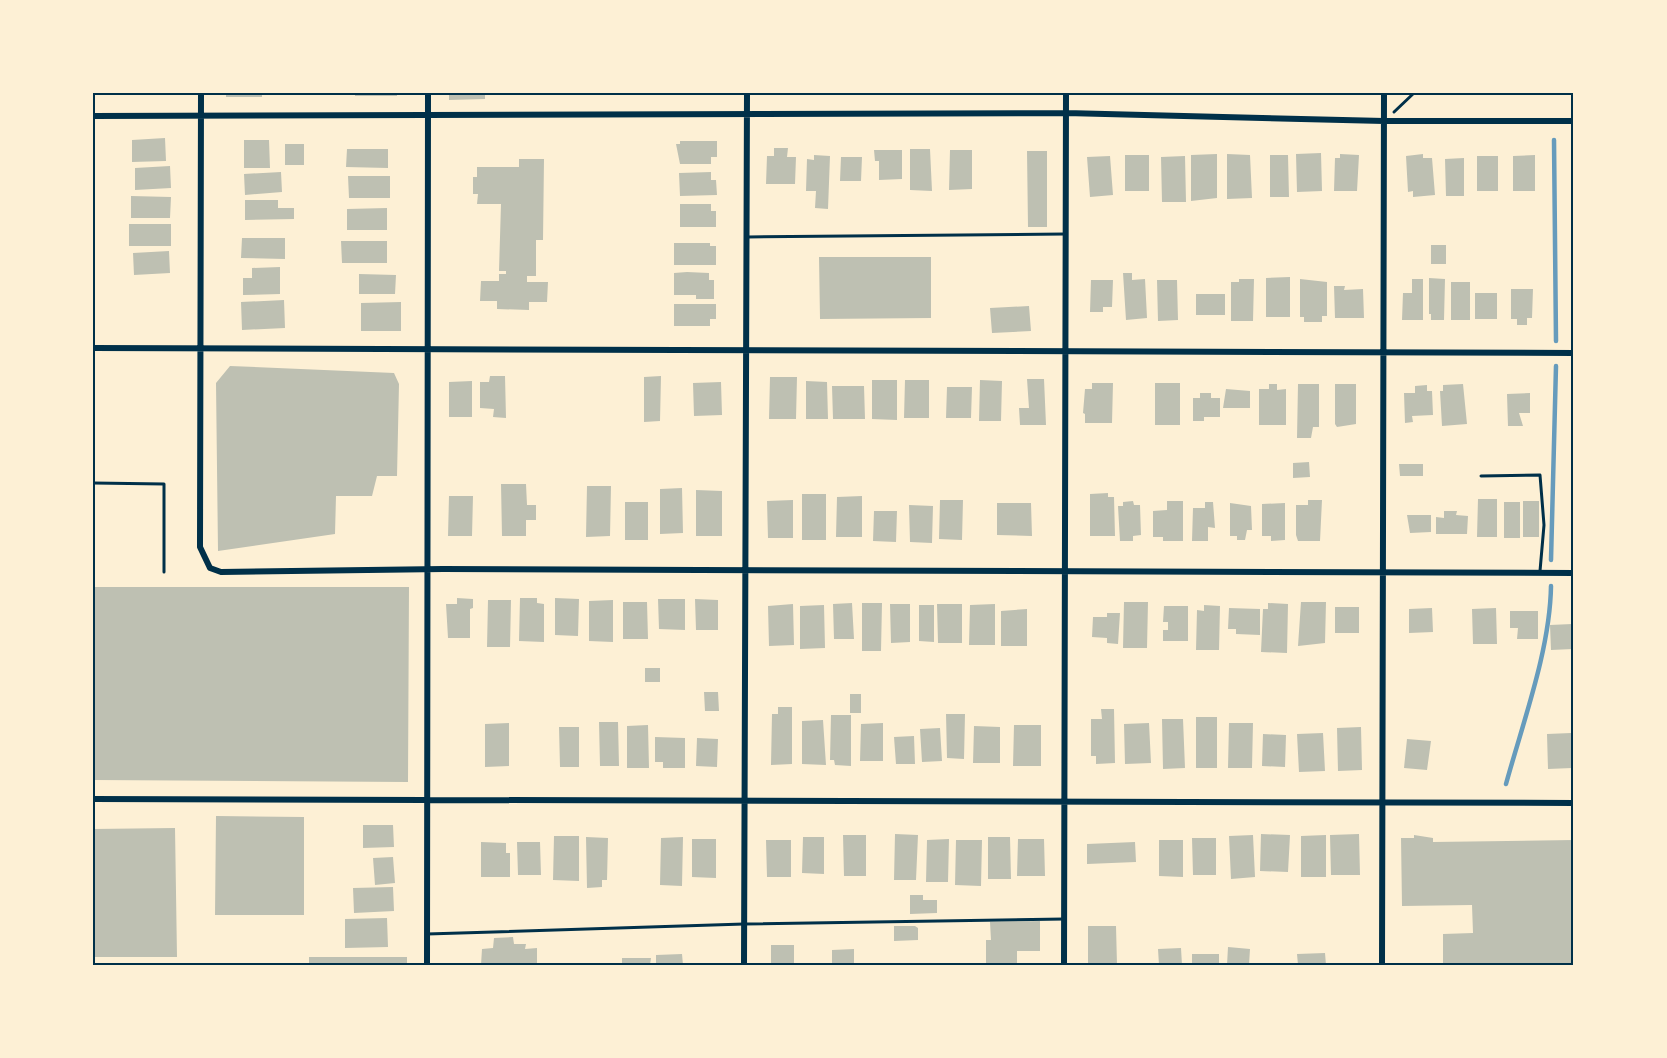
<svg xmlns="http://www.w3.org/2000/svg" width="1667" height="1058" viewBox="0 0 1667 1058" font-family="'Alegreya Sans',sans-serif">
  <rect width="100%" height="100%" fill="#fdf0d5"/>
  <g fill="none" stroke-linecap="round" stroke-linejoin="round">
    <path stroke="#669bbc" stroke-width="4.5" d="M1554 140 1556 341
      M1551 560 1556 366
      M1506 784C1523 722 1550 650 1551 586"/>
  </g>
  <path fill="#bec0b2" d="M226 93H262V97H226Z
    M355 93H397V96H355Z
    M449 93H485V99L449 100Z
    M165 138 166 161 132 162V140Z
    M244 140H269L270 168H244Z
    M680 141H717V157H711V164H680L676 144H680Z
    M285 144H304V165H285Z
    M774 148H788L787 157H796L795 184H766L767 156H774Z
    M347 149H388V168L346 167Z
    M910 149H930L932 191 910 190Z
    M874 150H902V179L879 180V161H875Z
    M950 150H972V189L949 190Z
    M1027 151H1047V227H1028Z
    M1321 153 1322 191 1297 192 1296 154Z
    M1217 154V198L1191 201V155Z
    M1227 154 1250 155 1252 198 1227 199Z
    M1340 154 1359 155 1357 191H1334L1335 158H1340Z
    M1423 154V158H1432L1435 195 1413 197V191L1408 192 1406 156Z
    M814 155 830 156 828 209 815 208 816 191H806L807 159 814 160Z
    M1125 155H1149V191H1125Z
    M1270 155H1288L1289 197H1270Z
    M1535 155V191H1513V156Z
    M1110 156 1113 195 1090 197 1087 157Z
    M1185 156 1186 202H1162L1161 157Z
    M1477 156H1498V191H1477Z
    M841 157H862L861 181H840Z
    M1464 158V196H1446L1445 159Z
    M519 159H544L543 240H536V276H527V282H548L547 302H529V310L497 309V301H480L481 281H499V274H506V271H499L501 204H477L478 194H473V177H477V167H519Z
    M170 166 171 188 135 190V168Z
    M281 172 282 192 245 195 244 174Z
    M711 172V180H716L717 195 680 196 679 173Z
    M348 176H390V198H349Z
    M131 196 171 197 170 218H131Z
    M245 200H278V208H294V219L245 220Z
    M680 204H711V211H716V227H680Z
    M387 208V230H347V209Z
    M129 224H171V246H129Z
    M242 238H285V259L241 258Z
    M341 241H387V263H342Z
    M674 243H710V246H716V265H674Z
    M1431 245H1446V264H1431Z
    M169 251 170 273 134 275 133 253Z
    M819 257H931V318L820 319Z
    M280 267V294L243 295V278H252V268Z
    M687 272 709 273V280H714V299H696V295H674V273Z
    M1123 273H1132V280L1145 279 1147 318 1126 320Z
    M359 274 396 275 395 294H359Z
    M1290 277V317H1266V278Z
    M1429 278 1445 279 1444 320H1431V314H1429Z
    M1239 279H1254L1253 321H1231V282H1239Z
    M1300 279 1327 282V316H1322V322H1304V317H1300Z
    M1412 279H1423V320H1402L1403 293H1412Z
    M1091 280H1113L1112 307H1103V312H1090Z
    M1157 280H1177L1178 320 1158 321Z
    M1451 282H1470V320H1451Z
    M1334 286H1345L1344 290 1363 289 1364 318H1335Z
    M1511 289H1533L1532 318H1527V325H1517V319H1511Z
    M1475 293H1497V319H1475Z
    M1196 294H1225V315H1196Z
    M284 300 285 328 242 330 241 302Z
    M401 302V331H361V303Z
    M674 304H716V319H710V326H674Z
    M1029 306 1031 331 992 333 990 308Z
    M230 366 394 373 399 384 397 476H377L372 496H336L335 534 218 551 216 383Z
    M490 376H505L506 418 493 417 494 409 480 408V382H489Z
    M661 376 660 421 644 422V377Z
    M770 377H797L796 419H769Z
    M1027 379H1044L1046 425H1020L1019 408H1029Z
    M872 380H897V420L872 419Z
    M905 380H929V418H904Z
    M980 380 1002 381 1001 421H979Z
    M472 381V417H449V382Z
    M806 381 827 382 828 419H806Z
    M721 382 722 415 694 416 693 383Z
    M1092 383H1113L1112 423H1085V414L1083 413 1085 389H1092Z
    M1155 383H1180V425H1155Z
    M1269 384H1277V390L1286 389V425H1259V389H1269Z
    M1298 384H1319V427H1313L1311 438H1297Z
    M1335 384H1356V424L1337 427 1335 424Z
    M1463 384 1467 424 1442 426 1440 391H1443V385Z
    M1427 385V391H1432L1433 415 1412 416 1413 422 1405 423 1404 393H1415V386Z
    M832 386H864L865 419H833Z
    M947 387H972L971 418H946Z
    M1226 389 1250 391V408H1223Z
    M1200 393H1211V398H1220V417H1204V421H1193V398H1200Z
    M1530 393V413H1519L1523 426H1508L1507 394Z
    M1309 462 1310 477 1293 478V463Z
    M1399 464H1423V476H1400Z
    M501 484H526L527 505H536V520H526V536H502Z
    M587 486H611L610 536 586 537Z
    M682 488 683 533 660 534V489Z
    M696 490 722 491V536H696Z
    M1108 493V497H1114L1115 536H1090V494Z
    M802 494H826V540H802Z
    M449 496H473L472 536H448Z
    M862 496V537H836L837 497Z
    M1478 499H1497V537H1477Z
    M793 500V538H768L767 501Z
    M940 500H963L962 540 939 539Z
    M1308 500H1322L1320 541H1298L1296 535V505H1308Z
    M1133 501 1134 505H1140L1141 535 1133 536V541H1120L1118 506H1123V502Z
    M1167 501H1183V541H1163V537H1153V511L1167 510Z
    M1523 501H1539V537H1523Z
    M625 502H648V540H625Z
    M1205 502H1213L1215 528 1208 527V541H1192L1193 508H1205Z
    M1504 502H1520V538H1504Z
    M997 503H1031L1032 536 997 535Z
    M1230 503 1251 506 1252 530H1247L1245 540H1237V536H1230Z
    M1285 503V540L1271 541V536H1262V504Z
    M909 505 933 506 932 543 910 542Z
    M874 511H897L896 542 873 541Z
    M1444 511H1457L1456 515 1468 516 1467 534H1436V517L1444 518Z
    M1407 515H1431V532L1410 533Z
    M93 587H409L408 782 93 780Z
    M457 598 473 599V608L470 609V638H448L446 604H457Z
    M520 598H537V603L544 604V642L519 641Z
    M555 598 579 599 578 636 555 635Z
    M658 599H685V630L659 629Z
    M695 599 718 600V630H696Z
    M488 600H511L510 647H487Z
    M613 600V642L589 641V601Z
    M623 602H647L648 639H623Z
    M1124 602H1148L1147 648H1123Z
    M1301 602H1326L1325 643 1298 646Z
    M852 603 854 639H834L833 604Z
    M862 603H882L881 651H862Z
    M1268 603 1288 604 1287 653 1261 652 1263 609H1268Z
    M793 604 794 645 769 646 768 606Z
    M890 604H910V642L891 643Z
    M937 604H962V643H938Z
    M995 604V645H969L970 605Z
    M824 605 825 648 800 649V606Z
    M919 605H934V642L919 641Z
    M1204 605 1220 606 1219 650H1196L1197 610 1204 611Z
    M1164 606H1188V641H1163V630H1168V622H1163Z
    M1335 607H1359V633H1335Z
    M1229 608 1260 609V635L1236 634V629H1228Z
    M1432 608 1433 632 1409 633V609Z
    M1496 608 1497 644H1473L1472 609Z
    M1027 609V646H1001V611Z
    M1510 611H1538V639H1517L1518 628H1510Z
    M1107 613H1120L1118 644 1107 643V638L1092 637 1093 617H1107Z
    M1572 624 1573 649 1551 650 1550 625Z
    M645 668H660V682H645Z
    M704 692H718L719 711H705Z
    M850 694H861V713H850Z
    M778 707H792V764L771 765 772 714H778Z
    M1101 709H1114L1115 763 1096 764V756H1091V719H1102Z
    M946 714H965L964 759 947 758Z
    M831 715H851V766L835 765 834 760H830Z
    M1196 717H1217V768H1196Z
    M1162 719H1183L1185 768 1163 769Z
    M823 720 826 765 802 764V721Z
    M599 722H618L619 766H600Z
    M509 723V766L485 767V724Z
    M883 723V761H860L861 724Z
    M1149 723 1151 763 1125 764 1124 724Z
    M1229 723H1253L1252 768H1228Z
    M648 725 649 768H627V726Z
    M1014 725H1041V766H1013Z
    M974 726 1000 727V763H973Z
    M559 727H579V767H560Z
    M1361 727 1362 770 1338 771 1337 728Z
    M940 728 942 761 922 762 920 729Z
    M1323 733 1325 771 1299 772 1297 734Z
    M1571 733 1572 768 1548 769 1547 734Z
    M1263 734 1286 735 1285 767 1262 766Z
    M914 736 915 764H896L894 737Z
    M655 737 685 738V768H663V762H655Z
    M697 738 718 739 717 767 696 766Z
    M1407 739 1431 741 1427 770 1404 768Z
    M216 816 304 817V915H215Z
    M363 825H393L394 847 363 848Z
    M175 828 177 957H93V829Z
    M895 834 918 835 916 880H894Z
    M1261 834 1290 835 1288 872 1260 871Z
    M1359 834 1360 875H1331L1330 835Z
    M843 835H866V876H844Z
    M1253 835 1255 877 1231 879 1229 836Z
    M1326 835V877H1301V836Z
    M1414 835 1433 838V842L1574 840V965H1443V934L1473 933 1472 905 1402 906 1401 838H1414Z
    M554 836H579V881L553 880Z
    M586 837 608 838 607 880H602V887L587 888Z
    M683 837 682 886 660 885 661 838Z
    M803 837H824V874L802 873Z
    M988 837H1010L1011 879H988Z
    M1192 838H1216V875H1193Z
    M692 839H716V878L692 877Z
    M949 839 948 882H926L927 840Z
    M1018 839H1044L1045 876H1017Z
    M766 840H791V877H767Z
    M956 840H982L981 886 955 885Z
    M1159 840H1183V877L1159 876Z
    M481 842 506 843V853H510V877H481Z
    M517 842H540L541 875H518Z
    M1135 842 1136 862 1087 864V844Z
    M393 857 395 883 375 885 373 858Z
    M393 887 394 911 354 913 353 888Z
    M910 895H923V900H937V913L910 914Z
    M387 918 388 947 345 948V919Z
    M1040 921V951H1017V965H986V940H991L990 922Z
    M894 926H915L918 928V940L894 941Z
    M1088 926H1116L1117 965H1088Z
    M513 937 514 944H526L525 949 537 948V965H481L482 949 493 948 494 938Z
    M771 945H794V965H771Z
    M1228 947 1250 949 1249 965H1227Z
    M1181 948 1182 965H1159L1158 949Z
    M854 949V965H832V950Z
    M1325 953 1326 965H1298L1297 954Z
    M682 954 683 965H656V955Z
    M1192 954H1219V965H1192Z
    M309 957H407V965H309Z
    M622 958H651L650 965H622Z"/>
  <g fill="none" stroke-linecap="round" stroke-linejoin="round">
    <path stroke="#003049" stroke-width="3" d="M1394 112 1414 93"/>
    <path stroke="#003049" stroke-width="3" d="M748 237 1065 234
      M1481 476 1540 475 1544 525 1540 571
      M93 483 164 484V572
      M427 934 744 924 1064 919"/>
    <path stroke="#003049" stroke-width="6" d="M201 93 200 547 210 568 221 572 443 569 1574 573
      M93 116 1066 113 1384 121H1574
      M93 348 1574 353
      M93 799 1574 803
      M427 965 428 93
      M744 965 747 93
      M1064 965 1066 93
      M1382 965 1384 93"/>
  </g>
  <rect width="1667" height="1058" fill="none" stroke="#fdf0d5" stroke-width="189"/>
  <rect x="94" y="94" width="1478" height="870" fill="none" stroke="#003049" stroke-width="2"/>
</svg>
